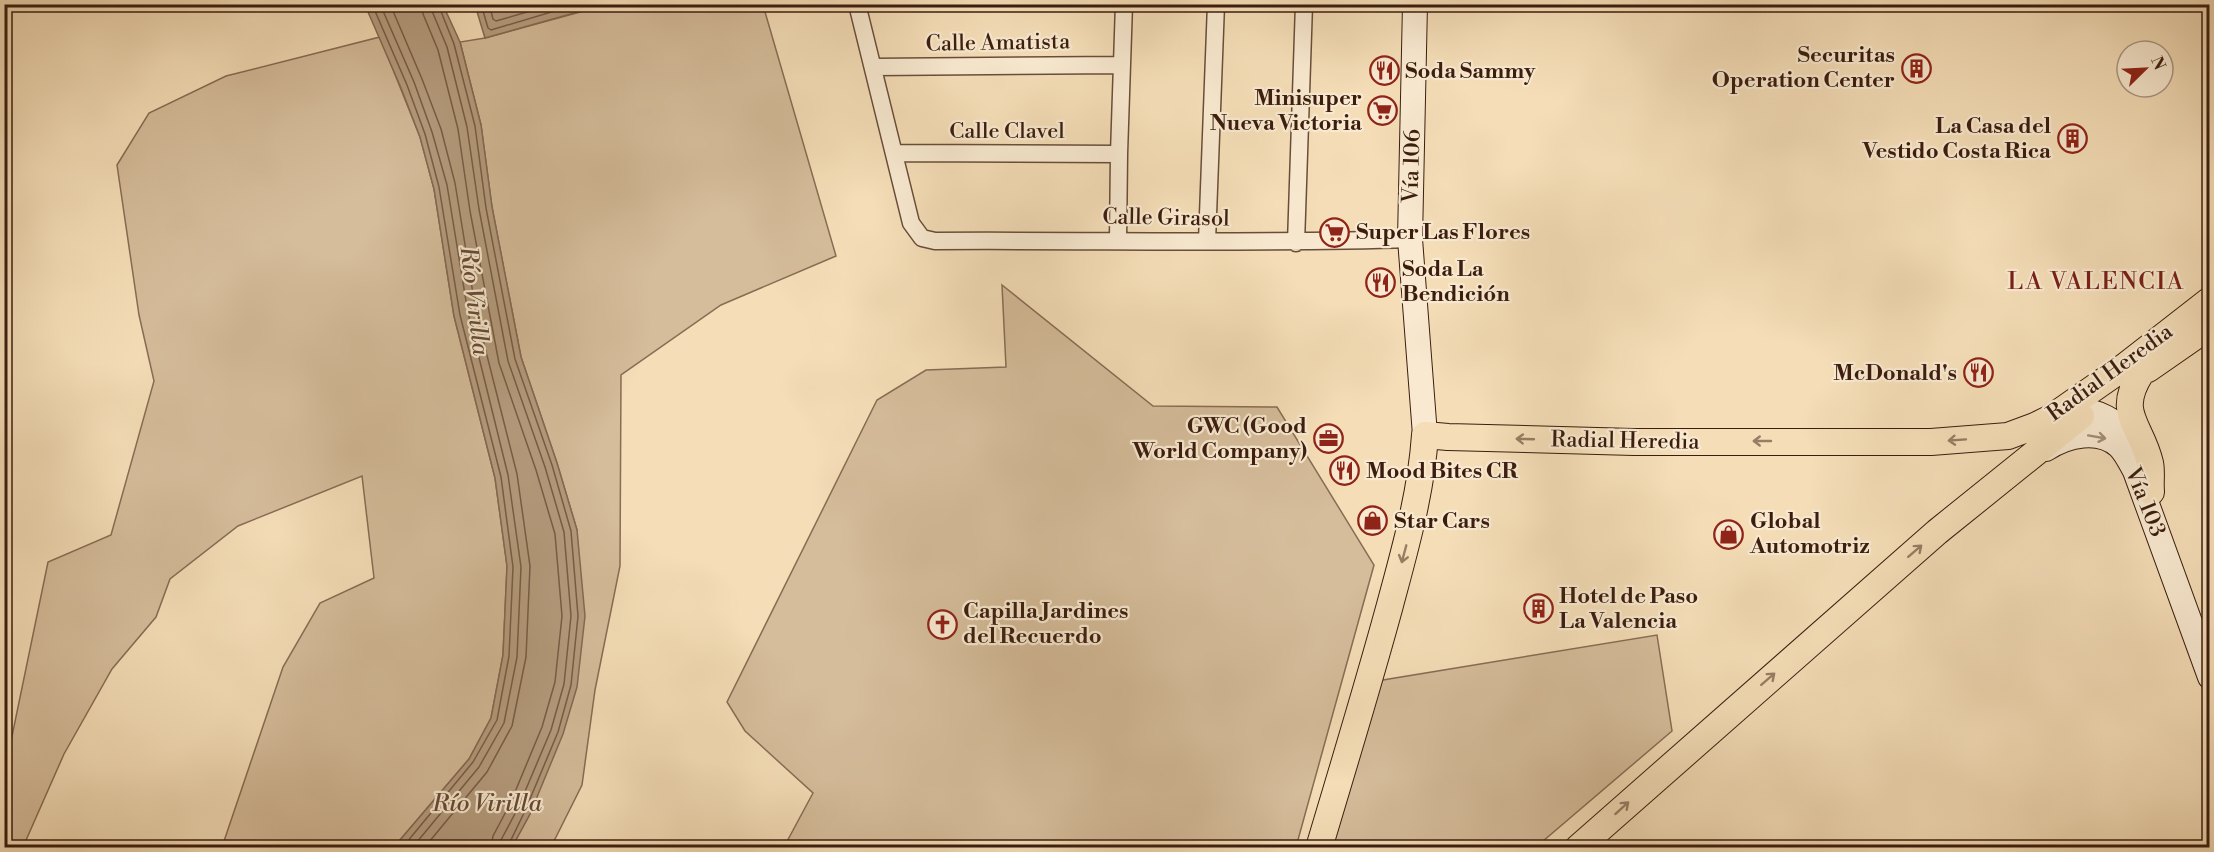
<svg xmlns="http://www.w3.org/2000/svg" width="2214" height="852" viewBox="0 0 2214 852" font-family="'Libre Bodoni',serif">
  <rect width="100%" height="100%" fill="#f4ddb7"/>
  <filter id="stains"><feTurbulence type="fractalNoise" baseFrequency=".00333" numOctaves="4"/><feColorMatrix values="0 0 0 0 .2 0 0 0 0 .09 0 0 0 0 .02 0 0 0 .5 -.17"/></filter>
  <radialGradient id="worn" r=".72"><stop offset=".6" stop-color="#630" stop-opacity="0"/><stop offset="1" stop-color="#630" stop-opacity=".3"/></radialGradient>
  <path fill="#d5bc9a" stroke="#886c54" stroke-width="1.5" d="M583 5H763L836 256 721 305 621 375 620 566 595 690 582 785 551 847H512L530 814 577 530 557 463 521 357 492 207 481 125 460 42 485 38 584 11Z
    M380 37 420 137 434 189 454 316 495 478 507 566 503 655 491 718 469 759 394 847H222L283 667 320 603 374 578 362 476 238 526 170 579 156 617 112 669 64 754 23 847 5 848V770L48 562 111 535 154 381 139 315 117 165 149 113 226 76Z
    M1002 285 1153 406 1277 407 1374 565 1296 847H784L813 793 745 731 727 702 877 400 926 370 1006 367Z
    M1657 635 1672 731 1536 847 1332 848 1377 681Z"/>
  <path fill="#b59c7e" stroke="#846952" stroke-width="1.5" d="M365 5H443L460 42 481 125 492 207 521 357 557 463 577 530 585 616 577 687 563 734 530 814 512 847H394L469 759 491 718 503 655 507 566 495 478 454 316 434 189 420 137 401 88Z
    M475 5H583L585 10 485 38Z"/>
  <g fill="none" stroke-linecap="round" stroke-linejoin="round">
    <path stroke="#785c46" stroke-width="1.5" d="M372 4 407 85 425 134 439 187 460 315 501 477 513 567 509 656 497 720 473 762 402 848
      M380 4 414 82 432 132 447 185 468 313 508 475 521 567 517 657 504 723 479 767 412 848
      M390 4 422 79 441 129 455 183 476 312 517 474 530 566 526 657 512 726 487 772 424 848
      M422 4 423 14 438 50 458 129 470 211 499 363 536 470 555 534 562 616 555 682 542 727 510 804 493 836 491 848
      M431 4 432 11 447 47 467 127 479 209 508 361 545 467 564 532 571 616 564 684 551 730 518 808 501 840 500 848
      M438 4 454 44 475 126 486 208 515 359 552 465 571 531 578 616 571 685 558 732 525 811 507 848
      M481 4 488 28 491 30 578 4
      M489 4 493 19 496 21 555 4"/>
    <defs>
      <path id="minor" d="M857 4 911 223 922 238 935 241C1094 240 1252 244 1410 239
        M874 67 1122 65
        M895 153 1119 154
        M1118 240 1119 154 1124 4
        M1207 241 1216 4
        M1296 243 1304 4"/>
      <path id="secondary" d="M1415 4 1410 239 1425 435
        M2062 414C2096 404 2120 421 2136 450
        M2046 449C2067 435 2099 428 2119 446 2126 453 2130 462 2135 471L2210 677"/>
      <path id="primary" d="M2148 369 2210 326
        M2141 373C2115 414 2141 424 2150 463 2152 472 2150 482 2151 492
        M1319 848C1343 767 1368 686 1390 605 1405 549 1421 494 1425 435L1448 437 1634 442H1931L2008 436 2035 426 2051 418 2124 367 2210 300
        M1578 848 1937 532 2081 416"/>
    </defs>
    <use href="#minor" stroke="#694d39" stroke-width="19"/>
    <use href="#secondary" stroke="#3b1d0f" stroke-width="26"/>
    <use href="#primary" stroke="#3b1d0f" stroke-width="28"/>
    <use href="#minor" stroke="#f8e9d0" stroke-width="16"/>
    <use href="#secondary" stroke="#f8e9d0" stroke-width="24"/>
    <use href="#primary" stroke="#f4ddb7" stroke-width="26"/>
  </g>
  <defs><path id="oneway-shaft" d="M-6 0H5M1.5-3L5.5 0L1.5 3" fill="none" stroke-width="1.6" stroke-linecap="round" stroke-linejoin="round" transform="scale(1.5)"/></defs>
  <use stroke="#a38d79" href="#oneway-shaft" transform="translate(2097 437) rotate(10)"/>
  <g stroke="#987d63">
    <use href="#oneway-shaft" transform="translate(1525 439) rotate(-178)"/>
    <use href="#oneway-shaft" transform="translate(1957 440) rotate(176)"/>
    <use href="#oneway-shaft" transform="translate(1762 441) rotate(180)"/>
    <use href="#oneway-shaft" transform="translate(1915 551) rotate(-41)"/>
    <use href="#oneway-shaft" transform="translate(1404 554) rotate(105)"/>
    <use href="#oneway-shaft" transform="translate(1768 679) rotate(-41)"/>
    <use href="#oneway-shaft" transform="translate(1622 808) rotate(-42)"/>
  </g>
  <defs>
    <symbol id="building-ring" viewBox="-11 -11 22 22"><circle r="9.5" fill="#f8e9d0" stroke="#8f2418" stroke-width="1.5"/><path d="M-4-6H4V6H1V3H-1V6H-4ZM-2.5-4.3h1.7v1.8h-1.7ZM.8-4.3h1.7v1.8H.8ZM-2.5-1h1.7V.8h-1.7ZM.8-1h1.7V.8H.8Z" fill="#8f2418"/></symbol>
    <symbol id="restaurant-ring" viewBox="-11 -11 22 22"><circle r="9.5" fill="#f8e9d0" stroke="#8f2418" stroke-width="1.5"/><path d="M-5-6h1v4h1v-4h1v4h1v-4h1v5L-1.5 .5V6h-2V.5L-5-1ZM5-6V6H3V1.5H1.5Q1.5-4 5-6Z" fill="#8f2418"/></symbol>
    <symbol id="supermarket-ring" viewBox="-11 -11 22 22"><circle r="9.5" fill="#f8e9d0" stroke="#8f2418" stroke-width="1.5"/><path d="M-6-5.5h2.5l.6 2H6L4.5 2H-2.5L-4.4-4H-6ZM-1.5 3.2a1.3 1.3 0 1 0 .1 0ZM3 3.2a1.3 1.3 0 1 0 .1 0Z" fill="#8f2418"/></symbol>
    <symbol id="office-ring" viewBox="-11 -11 22 22"><circle r="9.5" fill="#f8e9d0" stroke="#8f2418" stroke-width="1.5"/><path d="M-6-3h4V-5.5h4V-3h4V5H-6ZM-1-4.5V-3h2v-1.5ZM-6 0V1H6V0Z" fill="#8f2418"/></symbol>
    <symbol id="shop-ring" viewBox="-11 -11 22 22"><circle r="9.5" fill="#f8e9d0" stroke="#8f2418" stroke-width="1.5"/><path d="M-5-2.5h2.3a2.7 3.5 0 0 1 5.4 0H5L5.5 6h-11ZM-1.5-2.5h3a1.5 2.3 0 0 0-3 0Z" fill="#8f2418"/></symbol>
    <symbol id="church-ring" viewBox="-11 -11 22 22"><circle r="9.5" fill="#f8e9d0" stroke="#8f2418" stroke-width="1.5"/><path d="M-1.2-6h2.4v3.5h3.3v2.4h-3.3V6h-2.4V-.1h-3.3v-2.4h3.3Z" fill="#8f2418"/></symbol>
  </defs>
  <g fill-rule="evenodd">
    <use href="#building-ring" x="1900" y="52" width="33" height="33"/>
    <use href="#restaurant-ring" x="1368" y="54" width="33" height="33"/>
    <use href="#supermarket-ring" x="1366" y="94" width="33" height="33"/>
    <use href="#building-ring" x="2056" y="122" width="33" height="33"/>
    <use href="#supermarket-ring" x="1318" y="216" width="33" height="33"/>
    <use href="#restaurant-ring" x="1364" y="266" width="33" height="33"/>
    <use href="#restaurant-ring" x="1962" y="356" width="33" height="33"/>
    <use href="#office-ring" x="1312" y="422" width="33" height="33"/>
    <use href="#restaurant-ring" x="1328" y="454" width="33" height="33"/>
    <use href="#shop-ring" x="1356" y="504" width="33" height="33"/>
    <use href="#shop-ring" x="1712" y="518" width="33" height="33"/>
    <use href="#building-ring" x="1522" y="592" width="33" height="33"/>
    <use href="#church-ring" x="926" y="608" width="33" height="33"/>
  </g>
  <g text-anchor="middle" dominant-baseline="central" stroke-width="4.5" stroke-linejoin="round" paint-order="stroke">
    <g font-size="22" fill="#3b1d0f" stroke="#f8e9d0">
      <text transform="translate(998 43) rotate(-1)">Calle Amatista</text>
      <text x="1007" y="131">Calle Clavel</text>
      <text transform="translate(1412 166) rotate(-88)">Vía 106</text>
      <text transform="translate(1166 218) rotate(1)">Calle Girasol</text>
      <text transform="translate(2110 373) rotate(-36)">Radial Heredia</text>
      <text transform="translate(1625 441) rotate(1)">Radial Heredia</text>
      <text transform="translate(2145 502) rotate(68)">Vía 103</text>
    </g>
    <g font-size="22" font-weight="bold" fill="#3b1d0f" stroke="#f8e9d0" text-anchor="start">
      <text x="1895" y="55" text-anchor="end">Securitas<tspan x="1895" dy="25">Operation Center</tspan></text>
      <text x="1405" y="71">Soda Sammy</text>
      <text x="1362" y="98" text-anchor="end">Minisuper<tspan x="1362" dy="25">Nueva Victoria</tspan></text>
      <text x="2051" y="126" text-anchor="end">La Casa del<tspan x="2051" dy="25">Vestido Costa Rica</tspan></text>
      <text x="1356" y="232">Super Las Flores</text>
      <text x="1402" y="269">Soda La<tspan x="1402" dy="25">Bendición</tspan></text>
      <text x="1957" y="373" text-anchor="end">McDonald's</text>
      <text x="1307" y="426" text-anchor="end">GWC (Good<tspan x="1307" dy="25">World Company)</tspan></text>
      <text x="1366" y="471">Mood Bites CR</text>
      <text x="1394" y="521">Star Cars</text>
      <text x="1750" y="521">Global<tspan x="1750" dy="25">Automotriz</tspan></text>
      <text x="1559" y="596">Hotel de Paso<tspan x="1559" dy="25">La Valencia</tspan></text>
      <text x="963" y="611">Capilla Jardines<tspan x="963" dy="25">del Recuerdo</tspan></text>
    </g>
    <g font-size="24" letter-spacing="1.5" fill="#7a1f14" stroke="#f8e9d0">
      <text x="2096" y="282">LA VALENCIA</text>
    </g>
    <g font-size="24" font-style="italic" fill="#664936" stroke="#f8e9d0">
      <text transform="translate(474 301) rotate(83)">Río Virilla</text>
      <text x="487" y="804">Río Virilla</text>
    </g>
  </g>
  <rect width="2214" height="852" fill="none" stroke="#f4ddb7" stroke-width="24"/>
  <rect x="6" y="6" width="2202" height="840" fill="none" stroke="#3b1d0f" stroke-width="3"/>
  <rect x="12" y="12" width="2190" height="828" fill="none" stroke="#3b1d0f" stroke-width="1.5"/>
  <g transform="translate(2145 69) rotate(66)"><circle r="28" fill="#f8e9d0" stroke="#ac9783" stroke-width="1.5"/>
  <path d="M0-4.5L10 22L0 15L-10 22Z" fill="#8f2418"/>
  <text y="-9" font-size="16" font-weight="bold" text-anchor="middle" fill="#3b1d0f">N</text>
  </g>
  <rect width="100%" height="100%" filter="url(#stains)"/>
  <rect width="100%" height="100%" fill="url(#worn)"/>
</svg>
